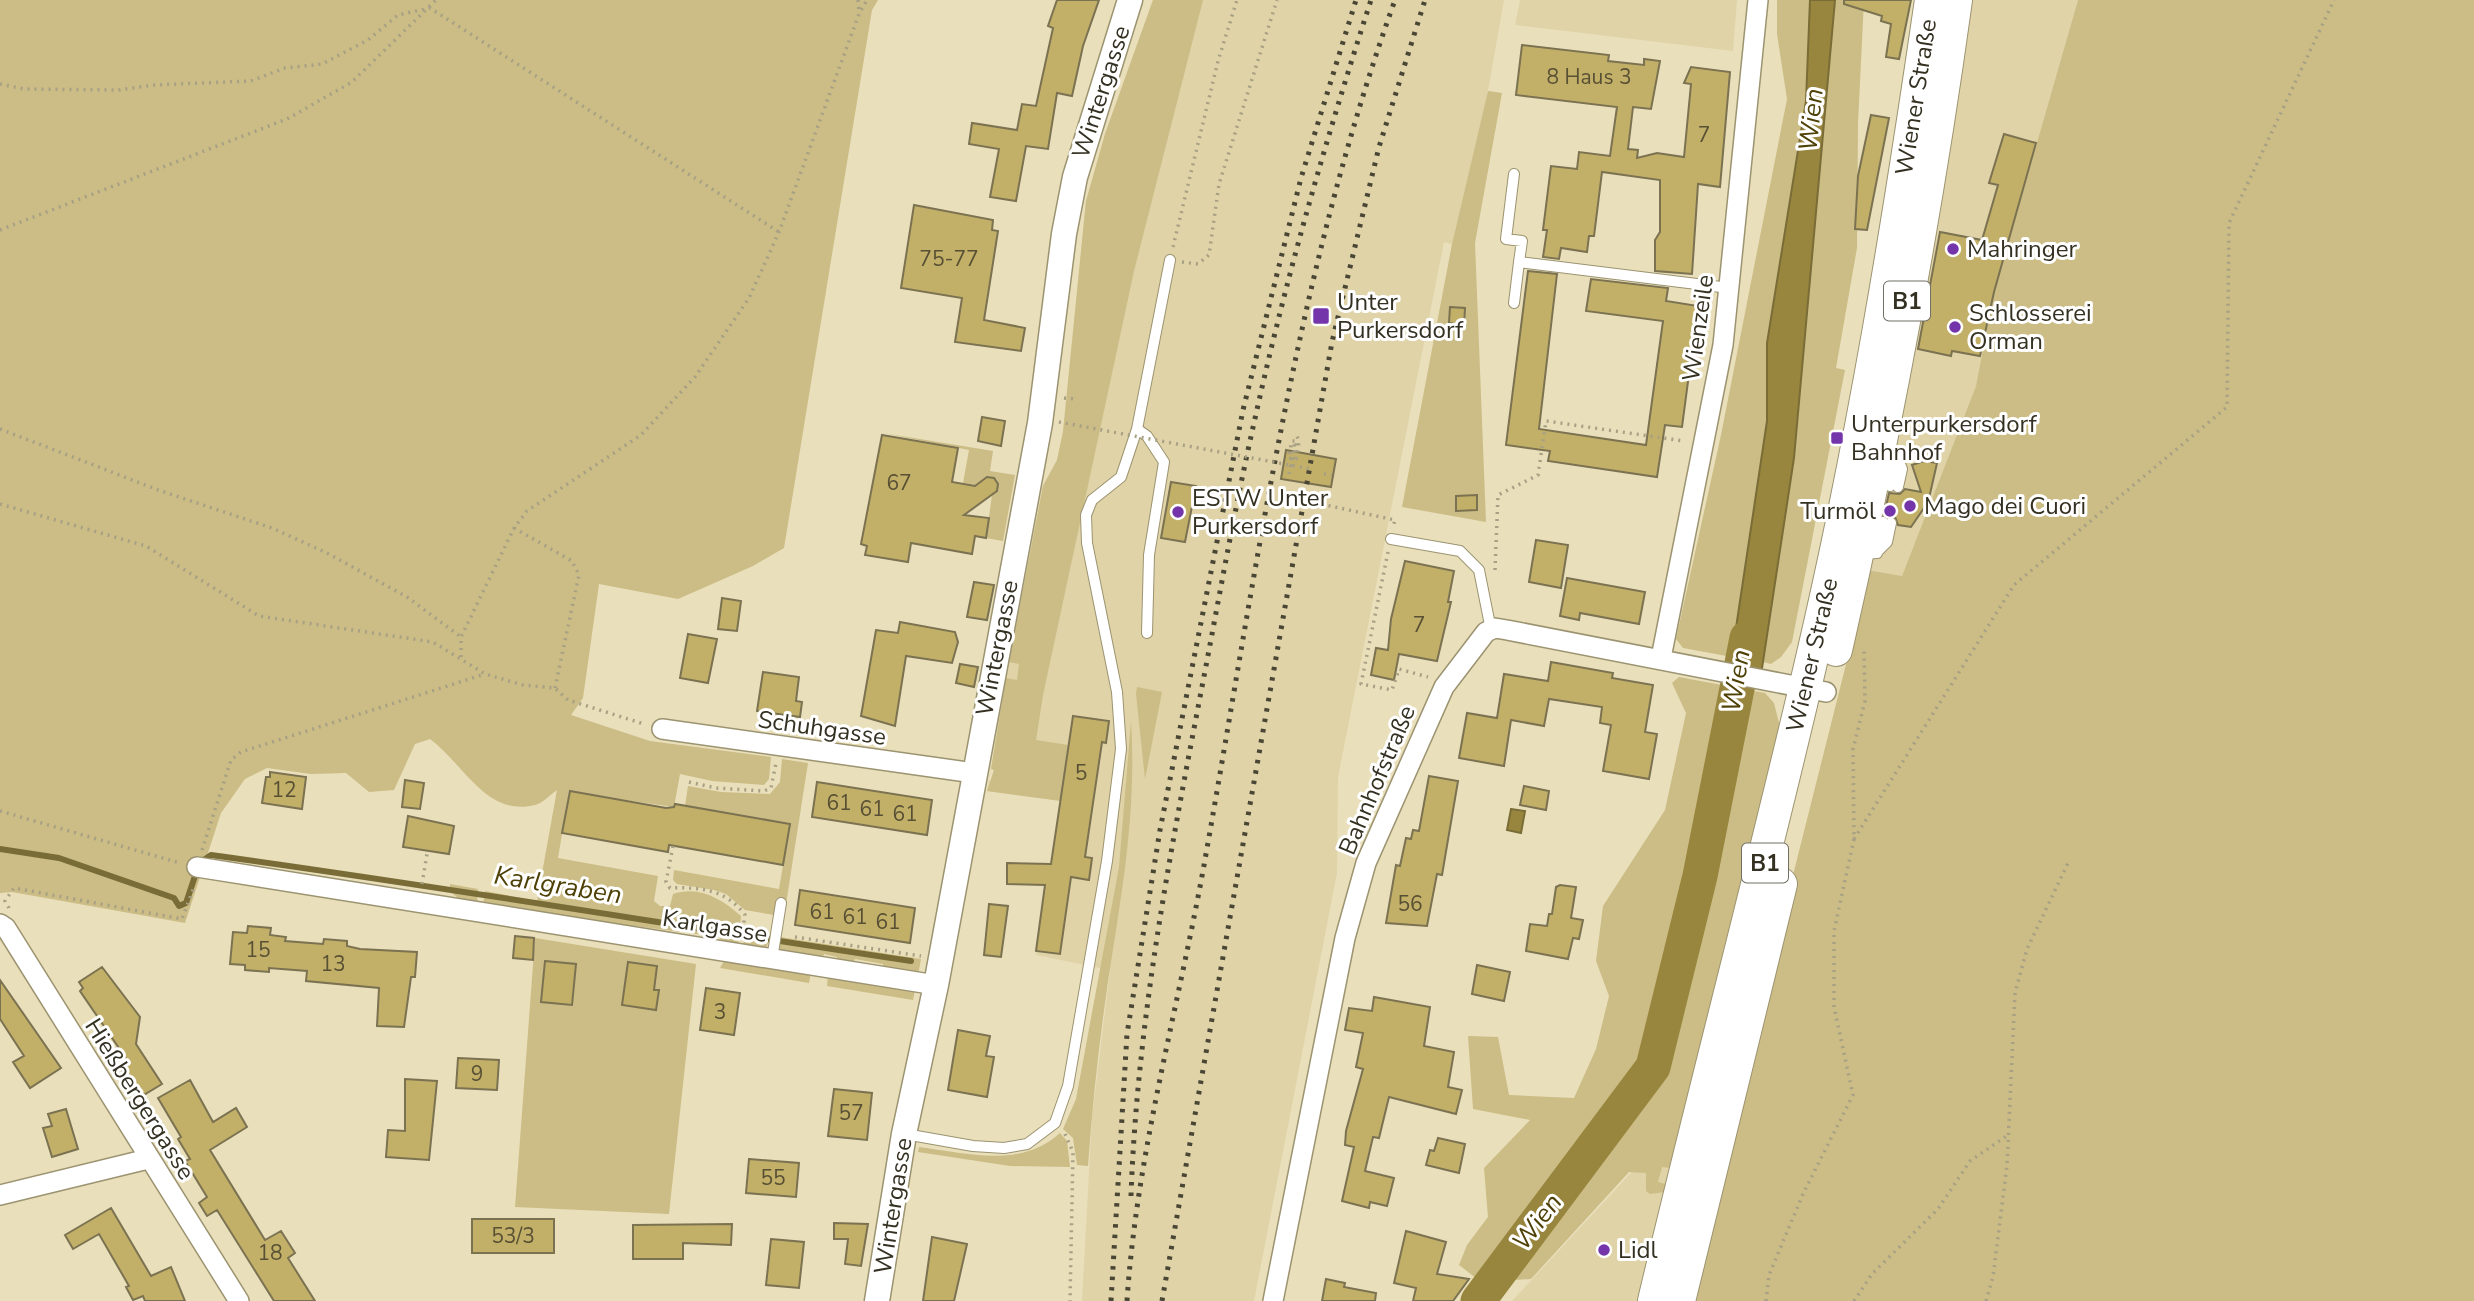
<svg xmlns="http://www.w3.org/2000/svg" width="2474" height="1301" viewBox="0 0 2474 1301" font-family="'Nunito Sans',sans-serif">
  <rect width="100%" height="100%" fill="#e9dfbb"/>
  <path fill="#dfd3a7" d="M1153 0H1504L1488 91 1452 244 1444 242 1338 777 1337 873 1254 1301H1082L1092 1118 1110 970 1036 955 1061 801 987 791 989 780 992 781 994 770 991 769 1004 690 1043 486 1057 460 1063 432 1086 201 1105 134Z
    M1520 0H1737L1733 51 1515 25Z
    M1973 0H2078L1994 292 1976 386 1902 576 1867 570Z
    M1642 1161 1670 1168 1638 1301H1512Z"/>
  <path fill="#cbbd85" d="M0 0H878L872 10 784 548 753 566 678 599 599 584 583 698 571 715 650 741 771 757 769 779 764 785 712 781 680 774 674 807 569 792 558 858 658 876 654 901 660 906H670L673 894C699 885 722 899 741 916L738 944H721L720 937 635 926 631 931 483 905 485 891 537 901 557 790C551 794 543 803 535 805 486 817 464 764 430 739L415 744 394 790 369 792 346 773 311 774 267 768 245 779 221 813 185 923 12 892 0 893Z
    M1153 0H1203L1134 271 1043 695 1036 740 1068 745 1061 801 987 791 994 770 991 769 1006 678 1017 680 1019 664 1009 662 1043 486 1057 460 1063 432 1086 201 1105 134Z
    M1777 0H1810L1806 101 1767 343V421L1732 657 1683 648 1676 639 1721 435 1787 99 1777 34Z
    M1835 0H1864L1858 123 1857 248 1836 368 1845 370 1792 642 1781 657 1771 664 1763 662 1794 458Z
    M2078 0H2474V1301H1693L1754 1030 1866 585 1867 570 1902 576 1976 386 1994 292Z
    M1488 91 1502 93 1475 243 1486 522 1402 507 1452 244Z
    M883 433 993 451 990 471 1015 475 1003 541 986 538 992 495 997 491 998 484 994 479 981 486 963 483 969 450Z
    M1679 677 1765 693 1774 703 1780 727 1670 1168 1662 1167 1658 1182 1666 1184 1664 1192 1650 1194 1646 1191V1173L1629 1172 1531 1279 1481 1282 1459 1265 1467 1245 1488 1217 1484 1168 1530 1120 1473 1109 1468 1036 1498 1037 1509 1095 1574 1098 1596 1049 1609 996 1596 961 1603 906 1665 810 1686 713 1672 683Z
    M1137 687 1162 692 1145 779 1136 694Z
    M1131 721C1137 820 1120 900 1106 996 1098 1052 1092 1109 1088 1166L1077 1165 1073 1138 1063 1129 1076 1099 1119 867Z
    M782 759 808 763 786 904 776 903 774 915 745 910 726 894 714 890 677 884 673 880 674 870 779 889 790 824 685 806 688 786 721 792 770 794 780 782Z
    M450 884 478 889 477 903 461 901 450 891Z
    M745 932 771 936 765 951 743 946Z
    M780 937 921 959 918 975 883 969V964L855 959 853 964 836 962 837 957 824 954 822 959 780 952Z
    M535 938 696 964 669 1214 515 1207Z
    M724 961 811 972 809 983 720 968Z
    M828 975 915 990 913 1000 827 986Z
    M1060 1133 1067 1141 1070 1167 1010 1166 918 1152 919 1147C966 1153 1021 1169 1060 1133Z"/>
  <path fill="#98863e" stroke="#7a6c36" stroke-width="2" d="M1810 0H1835L1794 458 1761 675 1730 668 1767 421V343L1806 101Z
    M1511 809 1525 811 1521 833 1507 830Z"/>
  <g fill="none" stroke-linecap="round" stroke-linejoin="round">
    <path stroke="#7a6c36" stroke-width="6" d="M0 849 59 858 174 898 179 906 186 903 196 873
      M201 862 211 855C445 887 677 926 911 961"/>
    <path stroke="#98863e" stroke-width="35" d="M1478 1301 1653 1067 1700 876 1747 638"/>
  </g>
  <path fill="#c3b068" stroke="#7b7251" stroke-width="2" d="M1057 0H1099L1083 46 1072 96 1057 93 1048 149 1026 146 1016 201 990 197 999 149 969 144 972 123 1017 130 1022 104 1036 106 1053 28 1048 26Z
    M1844 0H1911L1899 59 1886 57 1891 24 1881 21 1882 16 1844 4Z
    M1522 45 1609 55 1608 61 1644 65V59L1660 61 1651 109 1633 107 1628 149 1638 150 1637 158 1657 153 1684 157 1691 84 1684 83 1691 67 1730 72 1720 187 1698 184 1692 274 1655 271V240L1660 232V180L1602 172 1594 236H1589L1587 252 1561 248 1559 259 1543 257 1547 230H1543L1551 166 1577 169 1579 152 1610 156 1617 107 1516 95Z
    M1871 115 1889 118 1867 230 1855 229 1858 176Z
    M2004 134 2036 143 1994 292 1980 356 1952 351 1951 356 1918 349 1940 232 1982 240 1998 185 1989 183Z
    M914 205 993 220 992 230 998 231 984 320 1025 328 1021 351 955 342 962 298 901 288Z
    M1528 271 1557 274 1539 429 1646 445 1663 321 1586 311 1591 279 1668 288 1666 301 1698 306 1682 427 1665 425 1657 477 1548 461 1550 451 1506 445Z
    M1450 307 1465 308 1464 325 1449 323Z
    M982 417 1005 421 1001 446 978 441Z
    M882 435 958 448 952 482 975 486 987 477 994 478 998 484 997 491 964 515 989 518 986 538 975 536 972 554 911 543 908 562 865 555 867 546 861 544Z
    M1286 450 1336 459 1331 487 1281 479Z
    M1924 461 1937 463 1927 507 1926 505 1911 527 1898 525 1895 517 1884 515 1889 493 1900 494 1905 489 1921 492 1912 465Z
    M1171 482 1196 486 1185 542 1161 538Z
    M1477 495V510L1456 511V496Z
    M1536 540 1568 545 1561 588 1529 582Z
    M1405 561 1454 571 1448 602H1451L1437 661 1399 654 1394 680 1371 675 1376 648 1388 650 1391 619Z
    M1567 578 1645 592 1639 624 1580 613 1579 620 1560 616Z
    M974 582 994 585 987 620 967 617Z
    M722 598 741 601 737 631 718 629Z
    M900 622 955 632 958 642 952 663 906 656 895 726 861 716 876 630 898 633Z
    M688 634 717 639 708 683 680 678Z
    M1551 662 1613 673 1612 678 1653 685 1645 732 1657 734 1649 779 1603 771 1611 725 1600 723 1602 707 1549 699 1544 726 1511 720 1504 766 1459 758 1467 713 1497 718 1504 674 1548 681Z
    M960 664 978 667 974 687 956 683Z
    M763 672 799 677 796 701 802 702 800 717 757 711Z
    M1073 716 1109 721 1106 743 1102 742 1085 857 1092 858 1089 880 1071 877 1060 954 1036 951 1045 885 1007 884V863L1051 864Z
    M270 772 306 777 302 809 262 803 266 777H270Z
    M1429 776 1458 781 1442 875 1437 874 1427 926 1386 923 1396 865 1400 866 1406 838 1411 839 1413 830 1419 831Z
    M405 780 424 783 420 809 402 807Z
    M817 782 932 800 927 835 812 817Z
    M1524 786 1549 791 1546 810 1520 805Z
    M570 791 666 808 674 807 675 804 790 824 783 865 669 845 668 852 562 833Z
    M408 816 454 826 449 854 403 847Z
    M1560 885 1576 887 1571 918 1583 920 1579 939 1573 938 1568 959 1526 951 1530 924 1547 926 1549 914H1552L1556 887Z
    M800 890 915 908 910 943 795 925Z
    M989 904 1008 906 1001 957 984 955Z
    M248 926 271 928 270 935 286 937 285 941 323 944 324 939 347 941V946L360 949 417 952 415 977H411L404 1027 377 1026 379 988 306 981 307 971 269 968V972L245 970V965L230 964 233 932 247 933Z
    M515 936 534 938 533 960 513 958Z
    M545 961 576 964 572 1005 541 1002Z
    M628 962 657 966 654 990H659L656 1010 622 1005Z
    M1477 965 1510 972 1504 1001 1472 994Z
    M102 967 140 1017 136 1044 162 1084 137 1099 119 1065 127 1060 80 991 83 988 79 982Z
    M0 980 61 1068 30 1088 13 1062 24 1056 0 1019Z
    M706 988 740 993 734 1035 700 1030Z
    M1374 997 1430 1007 1424 1046 1454 1052 1448 1087 1462 1090 1456 1114 1389 1097 1379 1138 1373 1137 1365 1171 1394 1178 1387 1206 1370 1202 1369 1208 1342 1201 1354 1147 1345 1145 1346 1131 1363 1069 1356 1067 1363 1033 1345 1030 1349 1008 1372 1011Z
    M958 1030 990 1036 986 1056 994 1057 987 1097 948 1090Z
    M458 1058 499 1060 497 1090 456 1088Z
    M405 1079 437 1081 429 1160 386 1157 388 1130 405 1131Z
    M190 1080 213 1122 236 1108 247 1127 210 1150 265 1240 281 1231 295 1253 288 1258 315 1301H274L217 1210 207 1216 199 1203 207 1197 185 1161 190 1159 178 1139 181 1137 158 1098Z
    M834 1089 872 1093 867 1140 828 1136Z
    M66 1109 78 1149 52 1157 43 1128 52 1126 48 1114Z
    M1438 1138 1465 1144 1459 1173 1426 1165 1430 1150 1434 1151Z
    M749 1159 799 1163 796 1197 746 1193Z
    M111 1208 151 1276 171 1267 185 1301H145L143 1296 133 1300 126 1287 129 1286 99 1234 73 1249 65 1235Z
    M472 1219H554V1253H472Z
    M834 1223 868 1224 861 1266 845 1264 848 1239H834Z
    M732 1224 731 1245 683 1243V1259H633V1225Z
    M1406 1231 1446 1242 1437 1274 1469 1279 1453 1301H1413L1416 1288 1394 1283Z
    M932 1237 967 1244 954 1301H923Z
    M771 1239 804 1242 799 1288 766 1285Z
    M1326 1279 1345 1283 1344 1287 1376 1293 1375 1301H1322Z"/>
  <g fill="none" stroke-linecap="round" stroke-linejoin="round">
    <defs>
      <path id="service" d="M1514 174 1506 239 1522 241 1519 262 1729 288
        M1514 303 1519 262
        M1889 444 1896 454 1890 486
        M1896 454 1902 469 1898 487
        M1391 539 1460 551 1479 570 1491 630
        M1877 552 1887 542 1891 523
        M1863 554 1877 553 1883 522
        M1147 633 1149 555 1164 462 1147 436 1137 429 1170 260
        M772 959 781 903
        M905 1134 973 1146 1004 1148 1027 1144 1055 1123 1068 1086 1107 861 1121 749 1117 692 1087 543 1086 515 1092 500 1121 477 1137 429"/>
      <path id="minor" d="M1661 658 1723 345 1758 0
        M662 729 974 773
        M197 867 936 985
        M0 924 6 928 239 1301
        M0 1195 148 1159
        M1273 1301 1345 938 1366 863 1444 687 1486 632 1495 628 1507 630 1826 692"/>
      <path id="tertiary" d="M877 1301 904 1134 936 985 1040 423 1064 234 1075 177 1130 0"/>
      <path id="primary" d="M1836 650C1885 435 1926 218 1956 0
        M1654 1301C1705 1086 1762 873 1812 658 1863 441 1899 220 1931 0
        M1679 1301 1781 884"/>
    </defs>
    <use href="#service" stroke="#9c9370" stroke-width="12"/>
    <use href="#minor" stroke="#9c9370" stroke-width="22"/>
    <use href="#tertiary" stroke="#9c9370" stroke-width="27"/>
    <use href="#primary" stroke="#9c9370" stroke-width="34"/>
    <path stroke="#a8a084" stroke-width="3.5" stroke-dasharray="2 5" stroke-linecap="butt" d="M858 0 859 12
      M0 84 24 89 118 90 153 85 251 81 285 68 322 64 368 40 398 15 430 8 779 232
      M0 230 287 119 352 82 436 0
      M1173 247 1218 61 1237 0
      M1182 262 1198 264 1209 255 1219 184 1277 0
      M1064 398 1076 399
      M0 429 161 491 272 528 327 553 407 597 461 637
      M1292 466 1297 441H1292L1288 458 1296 459 1299 442 1296 433
      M1289 474 1295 441
      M1324 474 1332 475
      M1319 497 1326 499
      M1323 498 1321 504 1395 520 1393 527
      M0 504 146 546 259 616 433 642 485 674 523 685 555 688 568 700 644 724
      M514 528 572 561 579 575 555 688
      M1388 552 1361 684 1392 690 1399 669 1428 677
      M1495 570 1498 495 1538 475 1546 421 1684 441
      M461 657V637L514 528 527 511 641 435 695 377 749 298 779 232 859 14 867 0
      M689 782 716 788 764 791 771 788 776 763
      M0 811 180 863
      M1854 839 2014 585 2227 407 2229 223 2334 0
      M673 846 666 882 670 888C699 887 726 889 745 915L742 935
      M202 850 231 760 241 752 485 674
      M422 884 427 854
      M9 908 5 901 14 888 182 919 194 887
      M795 937 921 956
      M1065 1134 1073 1152 1070 1301
      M1766 1301 1769 1275 1803 1194 1853 1095 1834 1007V931L1854 839 1853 749 1865 701 1864 648
      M1854 1301 1872 1274 1938 1209 1970 1161 2008 1135
      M1986 1301 1993 1277 2007 1165 2015 993 2027 949 2068 863"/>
    <use href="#service" stroke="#fff" stroke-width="10"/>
    <use href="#minor" stroke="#fff" stroke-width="19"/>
    <use href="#tertiary" stroke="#fff" stroke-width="24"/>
    <use href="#primary" stroke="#fff" stroke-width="32"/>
    <path stroke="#4a4635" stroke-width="5" stroke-dasharray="3.5 7" stroke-linecap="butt" d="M1131 1196C1137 1025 1169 859 1201 692 1219 599 1235 506 1256 414 1287 274 1327 136 1371 0
      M1111 1301 1127 1034 1160 830 1243 410 1301 178 1356 0
      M1127 1301C1137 1150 1180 1002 1206 854 1257 567 1296 275 1395 0
      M1162 1301 1332 342 1379 147 1425 0"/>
    <path stroke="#a8a084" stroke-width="3.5" stroke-dasharray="2 5" stroke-linecap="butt" d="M1059 422 1311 469"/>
  </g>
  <g fill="#7435aa" stroke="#fff" stroke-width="2.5">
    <circle cx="1953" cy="249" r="7"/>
    <rect x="1312" y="307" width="18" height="18" rx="3.5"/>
    <circle cx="1955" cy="327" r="7"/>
    <rect x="1830" y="431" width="14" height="14" rx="3.5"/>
    <circle cx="1910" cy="506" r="7"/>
    <circle cx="1890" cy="511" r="7"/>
    <circle cx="1178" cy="512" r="7"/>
    <circle cx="1604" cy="1250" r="7"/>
  </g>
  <g text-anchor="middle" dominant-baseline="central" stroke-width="6" stroke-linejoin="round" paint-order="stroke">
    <g font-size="21" fill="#585034">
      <text x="1589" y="77">8 Haus 3</text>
      <text x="1704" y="135">7</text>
      <text x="949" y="259">75-77</text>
      <text x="899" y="483">67</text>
      <text x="1419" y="625">7</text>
      <text x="1081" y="773">5</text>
      <text x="284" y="790">12</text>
      <text x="839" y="803">61</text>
      <text x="872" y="809">61</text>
      <text x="905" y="814">61</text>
      <text x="1410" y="904">56</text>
      <text x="822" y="912">61</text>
      <text x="855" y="917">61</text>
      <text x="888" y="922">61</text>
      <text x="258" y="950">15</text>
      <text x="333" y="964">13</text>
      <text x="720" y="1012">3</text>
      <text x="477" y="1074">9</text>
      <text x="851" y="1113">57</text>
      <text x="773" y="1178">55</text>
      <text x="513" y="1236">53/3</text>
      <text x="270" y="1253">18</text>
    </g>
    <g fill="#fff" stroke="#716e64" stroke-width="2">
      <rect x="1884" y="281.5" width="46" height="39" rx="5"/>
      <rect x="1742" y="843.5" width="46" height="39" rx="5"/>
    </g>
    <g font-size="23" font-weight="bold" fill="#343022">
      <text x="1907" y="301">B1</text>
      <text x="1765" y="863">B1</text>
    </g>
    <g font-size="24" fill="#343022" stroke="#fff">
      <text transform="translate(1101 92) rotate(-72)">Wintergasse</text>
      <text transform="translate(1916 97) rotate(-81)">Wiener Straße</text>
      <text transform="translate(1698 328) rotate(-82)">Wienzeile</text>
      <text transform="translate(997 648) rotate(-79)">Wintergasse</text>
      <text transform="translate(1812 655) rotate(-77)">Wiener Straße</text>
      <text transform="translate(822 728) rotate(8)">Schuhgasse</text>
      <text transform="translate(1377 780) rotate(-67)">Bahnhofstraße</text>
      <text transform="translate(715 926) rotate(9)">Karlgasse</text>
      <text transform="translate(140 1099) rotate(58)">Hießbergergasse</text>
      <text transform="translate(893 1206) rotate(-81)">Wintergasse</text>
    </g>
    <g font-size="24" fill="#343022" stroke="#fff" text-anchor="start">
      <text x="1967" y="249">Mahringer</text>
      <text x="1337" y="302">Unter<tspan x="1337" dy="28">Purkersdorf</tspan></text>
      <text x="1969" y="313">Schlosserei<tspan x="1969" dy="28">Orman</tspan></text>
      <text x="1851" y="424">Unterpurkersdorf<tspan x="1851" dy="28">Bahnhof</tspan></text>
      <text x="1192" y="498">ESTW Unter<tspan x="1192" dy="28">Purkersdorf</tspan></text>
      <text x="1924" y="506">Mago dei Cuori</text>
      <text x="1876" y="511" text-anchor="end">Turmöl</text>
      <text x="1618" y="1250">Lidl</text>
    </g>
    <g font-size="26" font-style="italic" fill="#4e4105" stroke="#fff">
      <text transform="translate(1811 120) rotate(-84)">Wien</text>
      <text transform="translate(1736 681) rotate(-80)">Wien</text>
      <text transform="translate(558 885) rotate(9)">Karlgraben</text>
      <text transform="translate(1537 1222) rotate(-53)">Wien</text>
    </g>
  </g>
</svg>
